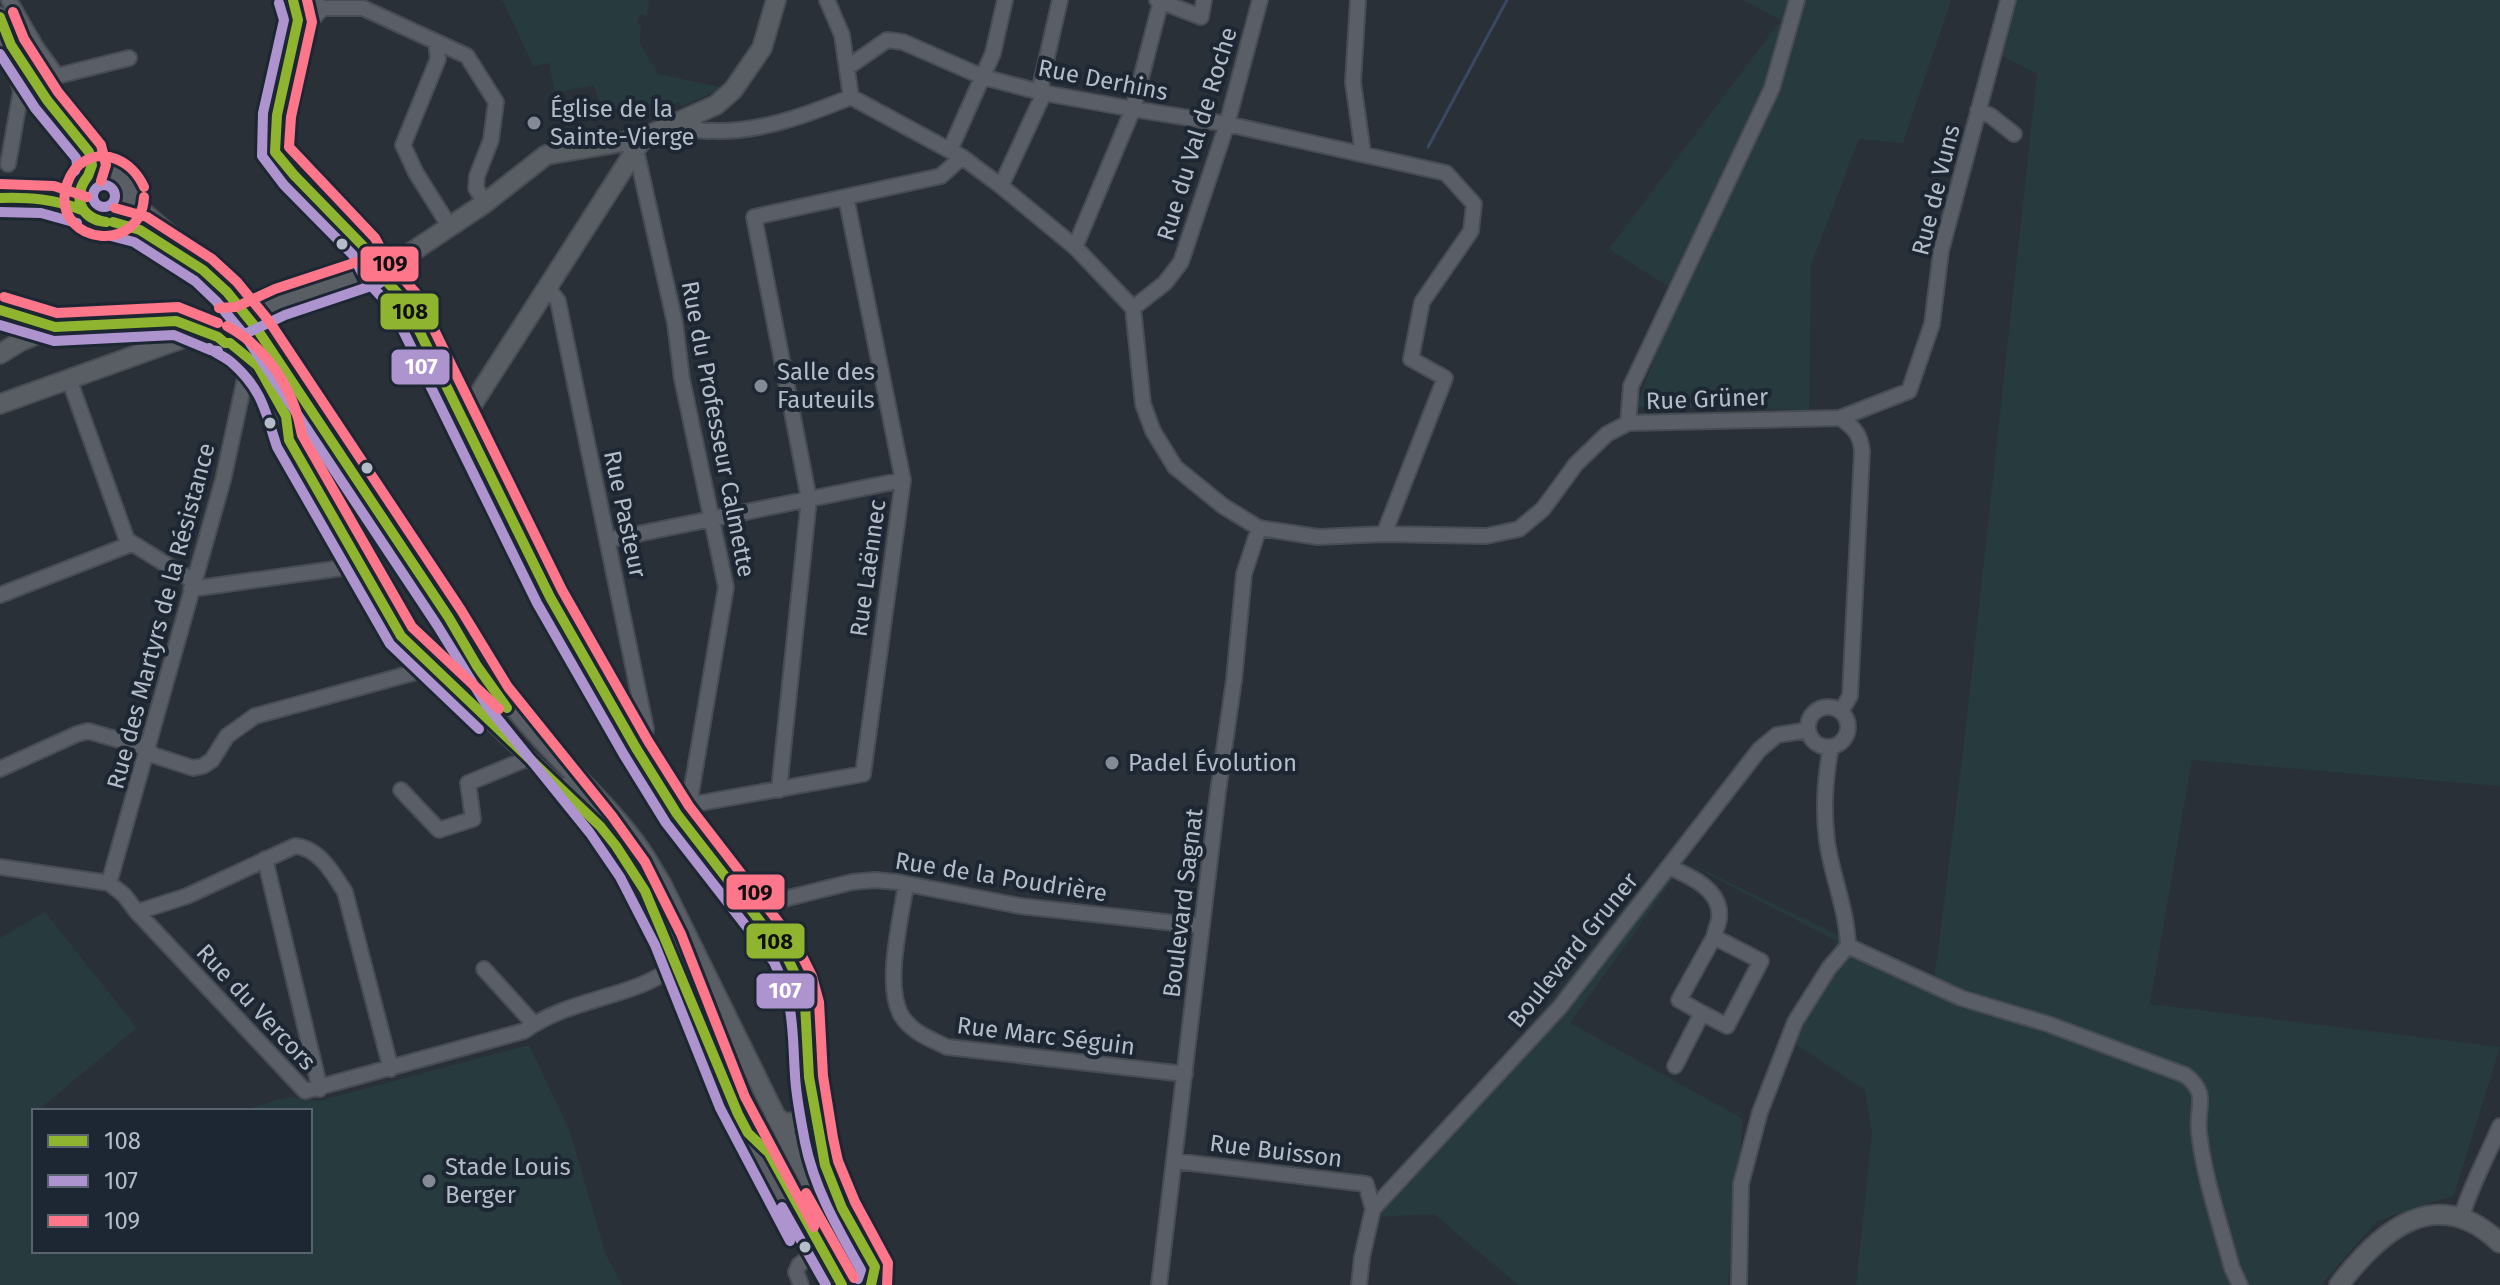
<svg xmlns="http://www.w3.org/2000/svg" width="2500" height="1285" viewBox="0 0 2500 1285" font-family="'Fira Sans',sans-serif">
  <rect width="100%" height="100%" fill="#2a3038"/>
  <path fill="#273a3e" d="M500 0H649L647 16 640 14 637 23 641 25 640 43 658 74 724 88 681 107 679 102 670 105 672 111 664 114 659 103 653 106 652 104 635 105 602 112 594 85 555 93 549 63 533 66 503 1Z
    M1743 0H1951L1903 143 1859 139 1811 265 1809 410 1636 407 1679 293 1609 249 1781 20Z
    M2016 0H2500V786L2192 760 2150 1004 2500 1047 2454 1195 2377 1221 2321 1285H1856L1872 1133 1865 1090 1791 1041 1837 941 1685 862 1570 1023 1743 1119 1728 1285H1518L1434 1214 1379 1217 1399 1186 1545 1008 1668 853 1934 981 1964 744 2037 74 2000 55Z
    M45 912 137 1028 43 1106 46 1111H34V1251H310V1111H241L287 1097 319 1101 529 1045 570 1132 606 1255 623 1285H0V938Z"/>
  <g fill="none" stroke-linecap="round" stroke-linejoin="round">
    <path stroke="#384963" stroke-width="3" d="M1428 147 1507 0"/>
    <defs>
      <path id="street" d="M9 0 36 47 57 76 129 58
        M310 0 323 8H363L467 56 496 102 491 140 477 176 476 188 485 203
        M827 0 842 35 851 97
        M1157 0 1201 17 1204 0
        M1358 0 1353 82 1363 153
        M0 42 15 69 21 91 8 164
        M436 42 438 59 403 145 416 173 450 227
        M848 67 887 40 903 42 983 77 1044 93 1133 109 1227 124 1446 173 1474 204 1471 231 1422 302 1411 359 1445 378 1384 534
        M851 97 962 157 1001 186 1075 247 1133 308 1143 404 1153 431 1175 467 1223 506 1259 528 1318 537 1384 534 1486 536 1519 529 1543 509 1576 464 1607 434 1628 423 1840 418 1909 391 1932 324 1941 251 2008 0
        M1978 110 1991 116 2014 134
        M277 115 293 104 310 21 323 8
        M687 117C690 122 693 128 700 130 705 132 713 130 718 131 765 131 809 114 851 97
        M636 150 675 323 682 379 726 587 689 805 684 809
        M950 150 993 53 1005 0
        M1001 186 1044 93 1041 83 1060 0
        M1075 247 1133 109 1161 1
        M548 288 558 301 646 729 644 740 636 748
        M1133 308 1165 283 1181 262 1227 124 1260 0
        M240 330 289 422
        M69 379 127 540 193 581
        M286 416 289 440 401 636 577 804
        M1840 418C1854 427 1861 435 1862 452L1850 696 1841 711
        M1628 423 1631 386 1772 88 1797 0
        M608 540 903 480
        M191 589 356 566 367 561
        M0 595 131 544
        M1808 727a20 20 0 1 1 40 0a20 20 0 1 1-40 0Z
        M0 769 77 734 88 731 147 748 153 755 193 768 203 766 212 760 227 736 255 716 416 672 431 663
        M401 790 439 830 473 819 468 783 529 758
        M779 790 809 499 754 217 941 176 962 157
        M689 805 863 774 903 480 846 197
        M265 859 320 1089
        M0 867 109 883 124 895 137 912 305 1091 524 1031C560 1005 604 1000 643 984 655 979 666 972 678 966
        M1669 867C1690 876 1723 890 1719 919 1718 925 1715 931 1714 937
        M109 883 223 480 246 374 258 366
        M906 884C901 919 884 984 901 1015 911 1032 930 1039 947 1047L1185 1074
        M137 912 187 896 295 846C319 848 333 873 345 892L391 1069
        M751 913 768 903 852 882 875 880 897 882 1020 906 1202 926
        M1848 946 1961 998 2048 1024 2185 1075C2210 1094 2196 1106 2199 1132 2204 1178 2220 1223 2232 1268L2240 1285
        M484 969 534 1024
        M1675 1066 1702 1013 1679 1000 1714 937 1761 961 1727 1026 1702 1013
        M1174 1161 1366 1184 1373 1209 1362 1257 1359 1285
        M1373 1209 1560 1007 1759 750 1777 735 1808 730
        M2462 1216C2470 1187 2488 1155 2500 1126
        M801 1285 796 1272 799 1265 813 1254
        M1159 1285 1218 792 1234 680 1244 574 1259 528
        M1739 1285 1741 1184 1760 1112 1795 1022 1829 968 1848 946C1847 909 1832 877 1827 841 1823 810 1825 778 1831 747"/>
      <path id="secondary" d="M293 0 298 20 277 115 275 152 294 175 364 247 376 270 404 300 550 597 636 748 677 814 786 955 799 982 805 1004 808 1031 809 1077 804 1110 799 1119 791 1123 783 1122 775 1116
        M0 17C19 49 41 80 63 110 77 129 101 146 106 170
        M83 144C91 155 93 163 88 176
        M78 197a26 26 0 1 1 52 0a26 26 0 1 1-52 0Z
        M0 198C30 197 54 196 82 183
        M130 202C178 239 220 281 257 329 341 457 423 590 517 711 556 760 606 800 642 852 649 862 654 873 661 883 693 949 726 1014 758 1080 793 1152 829 1223 879 1285
        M113 222C141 223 160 244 183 259
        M0 310 55 327 176 321 214 337H218
        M259 310 397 262 485 203 546 155 628 141 640 143
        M218 337 225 343H230L240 334C240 322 230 316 220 323
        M0 354 21 341 55 327
        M0 404 181 339C192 331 204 318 218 325
        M463 419 640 143 649 135 716 105 733 90 762 48 776 0
        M570 785 616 846 645 891 738 1114 832 1285
        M812 1094C822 1153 832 1194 862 1247
        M2339 1285C2381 1230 2437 1182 2500 1243"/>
    </defs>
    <use href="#street" stroke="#484c53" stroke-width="18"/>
    <use href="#secondary" stroke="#484c53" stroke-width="22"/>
    <use href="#street" stroke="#5a5e66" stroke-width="14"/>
    <use href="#secondary" stroke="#595d64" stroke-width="18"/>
    <defs>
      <path id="secondary-bridge" d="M240 319 259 310"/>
    </defs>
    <use href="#secondary-bridge" stroke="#484c53" stroke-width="22" stroke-linecap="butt"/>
    <use href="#secondary-bridge" stroke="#595d64" stroke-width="18"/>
    <defs>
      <path id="bus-1" d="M293 0 298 20 277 115 275 152 294 175 364 247 376 270 404 300 550 597 636 748 677 814 786 955 799 982 805 1004 809 1077 825 1165 842 1208 875 1267 871 1285
        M0 17 11 45 47 100 89 152 92 165 88 176
        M88 176C72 197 80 217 106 222
        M88 176C71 196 80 220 106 222
        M0 198C29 197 55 199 82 210
        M113 222 140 230 203 270 227 292 257 329 449 618 477 666 507 708
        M0 310 55 327 176 321 218 337 225 343H230L258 366 286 416 289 440 401 636 600 826 616 846 645 891 738 1114 748 1133 769 1153 842 1285"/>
      <path id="bus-2" d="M279 3 284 20 263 113 262 156 284 185 353 255 365 279 392 308 537 603 624 755 666 823 774 962C795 1005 792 1030 795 1075 796 1097 801 1120 805 1142 814 1188 838 1229 861 1270L858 1279
        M0 54 35 108 76 158 77 164 75 171
        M93 196a11 11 0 1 1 22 0a11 11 0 1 1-22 0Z
        M0 212 41 213 77 223
        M111 236 134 242 195 281 216 301 246 337 437 625 485 703 590 833 620 877 655 945 720 1108 790 1241
        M0 325 54 341 174 335 210 350 218 351
        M245 334 285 315 380 283
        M209 348C216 354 224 356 231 362 262 389 265 410 277 447L390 644 479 729
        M782 1207 826 1285"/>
      <path id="bus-3" d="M307 0 312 22 291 117 289 147 375 238 388 262 416 293 562 590 648 741 689 806 797 946 812 976 819 1002 823 1076 833 1138 838 1161 855 1202 888 1263 887 1285
        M13 12 24 39 58 92 101 145 106 165 101 181
        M0 184 54 186 87 197
        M144 187C133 162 103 145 79 165 71 172 67 181 65 192 57 244 141 255 144 197
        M115 208 147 217 212 259 237 282 269 321 461 610 508 687 612 816 645 862 681 934 745 1097 814 1227
        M4 297 57 313 178 307 218 323
        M219 308 236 307 275 289 372 257
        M227 326C268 348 294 390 302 435L412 627 499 709
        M806 1193 854 1278"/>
    </defs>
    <use href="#bus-1" stroke="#1d2633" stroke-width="16"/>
    <use href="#bus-2" stroke="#1d2633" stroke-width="16"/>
    <use href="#bus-3" stroke="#1d2633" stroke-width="16"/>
    <use href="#bus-1" stroke="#8fb430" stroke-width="10"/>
    <use href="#bus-2" stroke="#ae94cf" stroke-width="10"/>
    <use href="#bus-3" stroke="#fd768a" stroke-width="10"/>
  </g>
  <g fill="#848b96" stroke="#1d2633" stroke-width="3">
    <circle cx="534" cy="123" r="8"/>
    <circle cx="761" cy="386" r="8"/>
    <circle cx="1112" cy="763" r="8"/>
    <circle cx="429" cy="1181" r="8"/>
  </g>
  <g fill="#b4bcc9" stroke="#1d2633" stroke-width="3">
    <circle cx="342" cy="244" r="7"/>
    <circle cx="270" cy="423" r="7"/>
    <circle cx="367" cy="468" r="7"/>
    <circle cx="805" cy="1247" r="7"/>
  </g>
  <g text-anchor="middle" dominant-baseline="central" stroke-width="8" stroke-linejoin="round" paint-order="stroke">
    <g font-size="24" fill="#b4bcc9" stroke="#1d2633">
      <text transform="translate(1103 80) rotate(11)">Rue Derhins</text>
      <text transform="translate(1197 134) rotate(-73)">Rue du Val de Roche</text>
      <text transform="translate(1936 190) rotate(-76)">Rue de Vuns</text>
      <text transform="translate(1707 399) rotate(-2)">Rue Grüner</text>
      <text transform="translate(718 429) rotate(79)">Rue du Professeur Calmette</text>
      <text transform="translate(625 514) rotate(78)">Rue Pasteur</text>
      <text transform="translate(868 568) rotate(-82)">Rue Laënnec</text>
      <text transform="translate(161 616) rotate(-75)">Rue des Martyrs de la Résistance</text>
      <text transform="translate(1001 877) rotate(9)">Rue de la Poudrière</text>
      <text transform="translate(1183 903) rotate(-83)">Boulevard Sagnat</text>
      <text transform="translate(1573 950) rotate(-51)">Boulevard Gruner</text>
      <text transform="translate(256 1007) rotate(47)">Rue du Vercors</text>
      <text transform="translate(1046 1036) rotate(7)">Rue Marc Séguin</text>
      <text transform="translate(1276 1151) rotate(7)">Rue Buisson</text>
    </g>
    <g font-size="24" fill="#b4bcc9" stroke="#1d2633" text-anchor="start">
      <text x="550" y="109">Église de la<tspan x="550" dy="28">Sainte-Vierge</tspan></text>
      <text x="777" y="372">Salle des<tspan x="777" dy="28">Fauteuils</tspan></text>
      <text x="1128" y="763">Padel Évolution</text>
      <text x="445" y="1167">Stade Louis<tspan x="445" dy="28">Berger</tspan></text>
    </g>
  </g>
  <g stroke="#1d2633" stroke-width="3">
    <rect x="359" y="245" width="61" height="38" rx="8" fill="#fd768a"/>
    <rect x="379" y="292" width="61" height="39" rx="8" fill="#8fb430"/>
    <rect x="390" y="348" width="61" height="38" rx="8" fill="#ae94cf"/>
    <rect x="725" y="873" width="61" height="38" rx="8" fill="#fd768a"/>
    <rect x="745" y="922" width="61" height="38" rx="8" fill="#8fb430"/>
    <rect x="755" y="972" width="61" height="38" rx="8" fill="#ae94cf"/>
  </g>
  <g font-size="22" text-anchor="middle" font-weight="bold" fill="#fff">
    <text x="421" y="374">107</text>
    <text x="785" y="998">107</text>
  </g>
  <g font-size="22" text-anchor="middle" font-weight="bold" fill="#111">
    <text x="390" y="271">109</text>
    <text x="410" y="319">108</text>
    <text x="755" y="900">109</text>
    <text x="775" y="949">108</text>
  </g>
  <rect x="32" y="1109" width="280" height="144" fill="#1d2633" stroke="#59626f" stroke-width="2"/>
  <rect x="48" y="1135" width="40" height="12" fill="#8fb430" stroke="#59626f" stroke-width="2"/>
  <text x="104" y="1149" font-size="24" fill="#b4bcc9">108</text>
  <rect x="48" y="1175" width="40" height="12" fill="#ae94cf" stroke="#59626f" stroke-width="2"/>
  <text x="104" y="1189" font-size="24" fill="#b4bcc9">107</text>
  <rect x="48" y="1215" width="40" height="12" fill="#fd768a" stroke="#59626f" stroke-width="2"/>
  <text x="104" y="1229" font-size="24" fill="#b4bcc9">109</text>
</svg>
